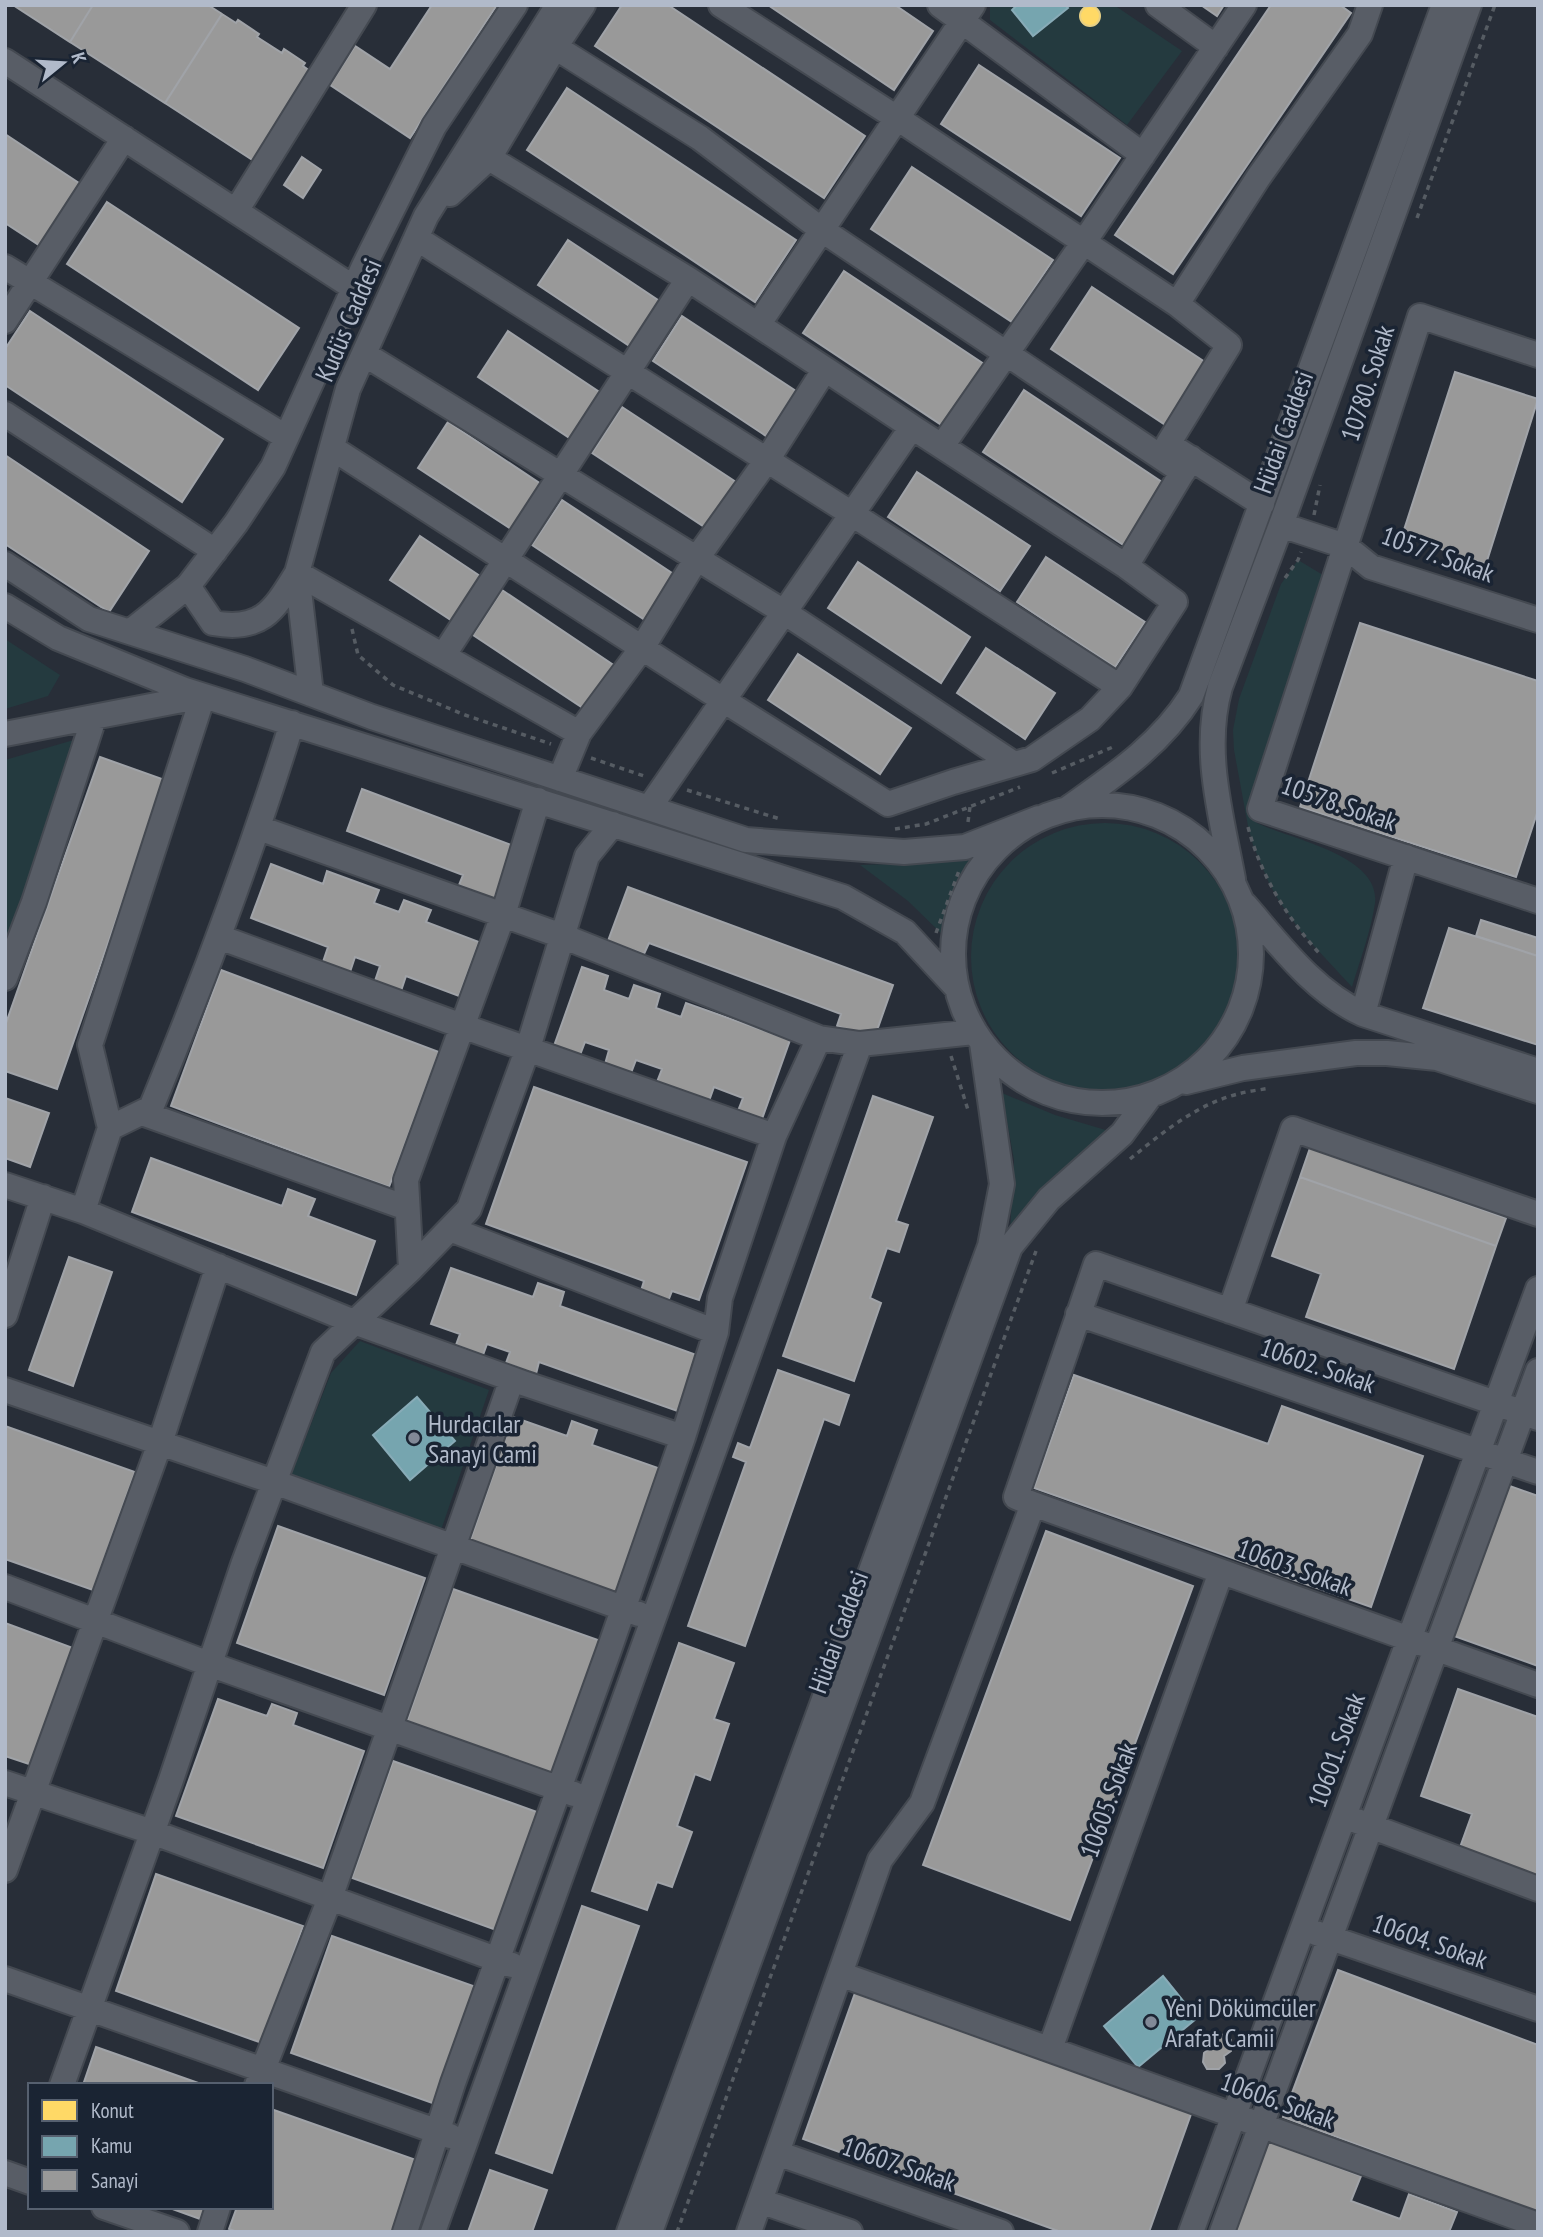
<svg xmlns="http://www.w3.org/2000/svg" width="1543" height="2237" viewBox="0 0 1543 2237" font-family="'PT Sans Narrow',sans-serif">
  <rect width="100%" height="100%" fill="#282e38"/>
  <path fill="#243a3f" d="M990 5H1114L1182 51 1127 125 990 20Z
    M1298 560 1323 575 1248 806 1251 816 1257 823C1289 839 1381 855 1375 903 1371 931 1360 960 1352 987L1301 932 1279 901 1269 883 1253 845 1248 826 1234 750 1233 730 1239 699 1281 584Z
    M5 639 60 675 48 696 5 709Z
    M84 737 5 969V760Z
    M971 957a134 134 0 1 1 268 0a134 134 0 1 1-268 0Z
    M988 848 962 889 948 940 908 901 860 865 926 863Z
    M1002 1093 1055 1115 1109 1131 1053 1177 1010 1232 1014 1160Z
    M360 1341 489 1390 440 1533 290 1478 331 1373Z"/>
  <path fill="#ffd966" stroke="#e8d084" stroke-width="2" d="M1080 16a10 10 0 1 1 20 0a10 10 0 1 1-20 0Z"/>
  <path fill="#76a5af" stroke="#88abb7" stroke-width="2" d="M1017 5H1065L1068 8 1033 36 1012 10Z
    M417 1397 455 1441 410 1480 373 1435Z
    M1163 1976 1197 2018 1138 2067 1104 2026Z"/>
  <path fill="#999" stroke="#a0a3a8" stroke-width="2" d="M13 5H93L70 42Z
    M93 5H208L222 14 165 103 70 42Z
    M432 5H497L410 138 330 85 355 46 390 69Z
    M622 5H668L865 136 824 198 595 46Z
    M768 5H895L933 31 894 90Z
    M1201 5H1224L1217 16Z
    M1271 5H1340L1351 13 1173 274 1115 235Z
    M222 14 236 23 238 20 259 34 257 37 282 53 284 49 305 63 303 66 317 76 260 165 165 103Z
    M979 65 1120 158 1081 216 941 124Z
    M567 88 796 240 755 302 527 150Z
    M5 134 85 187 45 249 5 223Z
    M302 157 321 170 303 198 284 185Z
    M912 167 1053 260 1012 322 871 229Z
    M107 202 299 328 258 390 67 264Z
    M568 240 667 306 637 351 538 285Z
    M844 271 984 364 943 426 803 333Z
    M1092 287 1211 366 1170 428 1051 349Z
    M30 311 223 439 182 502 5 385V349Z
    M682 316 796 391 766 436 653 361Z
    M508 331 607 397 577 443 478 377Z
    M1455 372 1538 399 1486 564 1402 536Z
    M1024 390 1165 484 1125 546 983 452Z
    M622 407 736 482 706 528 592 453Z
    M448 422 547 488 517 533 418 468Z
    M5 455 149 551 109 612 5 544Z
    M917 472 1030 546 1000 591 888 517Z
    M562 500 675 575 645 620 532 545Z
    M420 536 489 582 460 626 390 580Z
    M1046 557 1145 622 1115 667 1017 602Z
    M858 562 970 637 941 683 828 608Z
    M502 590 615 666 586 710 473 635Z
    M1360 623 1538 681V810L1516 877 1300 807Z
    M986 648 1055 693 1025 739 957 693Z
    M798 654 911 728 880 774 768 700Z
    M100 757 165 780 57 1089 5 1071V1026Z
    M362 789 514 846 494 899 459 885 463 875 347 831Z
    M271 864 323 884 327 871 379 890 374 903 399 912 404 900 431 910 426 922 479 942 459 996 406 976 401 991 375 981 380 966 355 957 350 972 323 962 328 947 251 918Z
    M628 887 893 985 874 1039 837 1026 841 1014 649 943 644 954 608 941Z
    M1481 920 1538 938V956L1476 936Z
    M1449 928 1538 956V1045L1423 1008Z
    M582 967 608 976 604 990 629 999 634 985 660 994 656 1008 681 1017 686 1003 790 1040 762 1119 738 1111 743 1098 714 1087 709 1101 657 1082 662 1069 636 1060 631 1073 605 1064 609 1050 585 1042 580 1055 554 1046Z
    M221 970 439 1052 389 1187 171 1106Z
    M534 1087 747 1162 699 1300 672 1291 667 1304 640 1294 644 1281 486 1224Z
    M873 1096 933 1117 896 1221 908 1225 899 1252 887 1248 870 1298 881 1303 854 1381 783 1356Z
    M5 1098 49 1113 30 1167 5 1158Z
    M1310 1148 1506 1218 1496 1246 1300 1177Z
    M151 1158 282 1206 288 1189 315 1199 308 1216 375 1241 356 1295 132 1212Z
    M1300 1177 1496 1246 1454 1369 1306 1317 1321 1274 1272 1256Z
    M69 1257 112 1272 73 1386 29 1370Z
    M451 1268 533 1297 538 1283 564 1292 560 1306 705 1358 686 1414 539 1362 536 1374 506 1363 510 1352 487 1344 483 1355 456 1345 460 1334 431 1324Z
    M778 1370 849 1395 839 1425 824 1419 745 1646 688 1626 746 1462 733 1457 738 1443 750 1448Z
    M1074 1375 1268 1444 1282 1406 1423 1456 1371 1607 1034 1488Z
    M513 1417 567 1436 572 1421 597 1430 592 1445 661 1469 615 1599 468 1547Z
    M5 1426 135 1472 93 1590 5 1559Z
    M1504 1484 1538 1496V1666L1451 1635Z
    M278 1526 425 1578 384 1695 237 1643Z
    M1046 1531 1193 1586 1070 1920 923 1865Z
    M453 1589 601 1641 554 1774 407 1721Z
    M5 1623 73 1648 32 1765 5 1756Z
    M679 1643 734 1663 714 1719 729 1724 710 1780 695 1774 677 1826 692 1832 672 1887 657 1882 647 1910 592 1891Z
    M1458 1689 1538 1717V1881L1458 1853 1472 1814 1421 1796Z
    M218 1699 267 1716 272 1704 297 1713 293 1725 364 1751 323 1868 176 1816Z
    M393 1761 540 1813 499 1931 352 1878Z
    M156 1874 303 1926 262 2043 116 1991Z
    M582 1906 639 1926 552 2173 496 2153Z
    M332 1936 479 1988 438 2105 291 2053Z
    M1338 1970 1538 2045V2212L1283 2117Z
    M855 1993 1191 2114 1149 2232H1061L803 2139Z
    M1225 2034 1231 2040V2051L1224 2056 1225 2063 1219 2069H1207L1203 2062 1204 2053 1210 2048 1213 2037Z
    M96 2047 204 2085H83Z
    M271 2109 419 2161 394 2232H237L229 2229 237 2207H271Z
    M1265 2140 1361 2176 1351 2201 1400 2219 1409 2194 1457 2212 1449 2232H1231Z
    M490 2170 547 2190 532 2232H468Z
    M167 2207H205L200 2219Z"/>
  <g fill="none" stroke-linecap="round" stroke-linejoin="round">
    <defs>
      <path id="minor" d="M721 5 897 118 1177 304
        M940 5 1143 155
        M1158 5 1216 47
        M555 47 700 138 822 230 1183 472
        M5 61 354 288
        M489 158 688 279 825 369 767 460 697 558 642 648 579 733
        M450 194 489 158 555 47 583 5
        M236 211 364 5
        M416 238 852 514 1120 687
        M5 267 286 437
        M5 321 124 138
        M758 325 973 5
        M364 354 784 612 1014 764
        M1538 355 1420 316 1260 809 1538 901
        M825 369 912 427
        M5 414 215 551
        M942 446 1084 242 1244 5
        M332 448 723 700 888 804 953 782 1032 759 1090 719 1120 687 1175 602 1126 566 1191 458
        M1262 504 1168 444 1229 345 1177 304 1258 178 1360 34 1370 5
        M1281 525 1345 546 1371 567 1538 620
        M5 564 89 619 245 669 372 717 746 840 904 852 965 847 1039 818
        M188 586 213 623C262 632 274 610 297 573L579 733 560 779
        M5 606 58 638 185 690 843 897 905 932 956 987
        M130 632 188 586 236 523 273 467 364 266 434 126 515 5
        M443 656 688 279
        M311 694 297 573 348 389 426 216 558 5
        M292 723C251 854 203 982 151 1108L110 1128 83 1211 354 1322 523 1383 683 1437
        M5 734 203 696 90 1045 110 1128
        M953 954a149 149 0 1 1 298 0a149 149 0 1 1-298 0Z
        M1070 807C1115 775 1161 744 1191 696L1444 5
        M649 808 912 427 1126 566
        M259 828 562 936 819 1038 860 1044 974 1032
        M1233 879C1221 815 1202 750 1220 687L1281 525 1469 5
        M1245 905C1279 944 1314 992 1363 1014L1538 1071
        M219 937 462 1026 774 1136
        M5 978 34 902 94 718
        M1363 1014 1406 857
        M1186 1082 1243 1068 1356 1053H1387L1437 1058 1538 1091
        M142 1113 407 1208
        M5 1185 83 1211
        M450 1229 716 1332
        M411 1269 406 1180 503 915 538 800
        M1230 1311 1293 1129 1538 1214
        M1078 1314 1538 1472
        M5 1315 43 1197
        M5 1390 274 1482 639 1614
        M1033 1504 1538 1685
        M5 1587 209 1664 574 1794
        M5 1783 152 1832 512 1965
        M1357 1821 1538 1889
        M5 1870 160 1443 218 1266
        M1316 1933 1538 2009
        M840 1974 1538 2225
        M5 1979 450 2136
        M1050 2049 1221 1572
        M62 2085 171 1780 243 1565 323 1352 411 1269 469 1209 528 1048 587 856 613 824
        M257 2085 330 1898 512 1379
        M777 2153 1001 2232
        M5 2173 30 2182
        M760 2201 850 2232
        M104 2207 177 2232
        M210 2232 218 2207
        M405 2232 453 2083 609 1650 683 1437 716 1332 720 1298 774 1136 819 1038
        M433 2232 860 1044
        M629 2232 990 1246 1002 1184 982 1043
        M650 2232 1010 1247 1049 1199 1122 1134 1150 1096
        M749 2232 880 1860 922 1803 1033 1504 1016 1497 1096 1264 1538 1418
        M1191 2232 1538 1289
        M1222 2232 1538 1371"/>
    </defs>
    <use href="#minor" stroke="#444951" stroke-width="28"/>
    <path stroke="#565c63" stroke-width="3.5" stroke-dasharray="5 5" stroke-linecap="butt" d="M1417 218 1495 5
      M1314 515 1320 485
      M1285 578 1298 560 1301 552
      M352 629 358 655 393 685 465 715 551 744
      M591 758 647 777
      M1052 773 1113 747
      M687 790 780 819
      M968 822 970 807
      M1248 827C1261 876 1286 916 1319 953
      M895 829 926 824 1020 787
      M936 933 960 868
      M951 1056 969 1113
      M1130 1159C1162 1133 1197 1104 1238 1094 1248 1091 1260 1090 1270 1088
      M677 2232 1036 1251"/>
    <use href="#minor" stroke="#585d66" stroke-width="24"/>
  </g>
  <g fill="#818997" stroke="#1a2433" stroke-width="2.5">
    <circle cx="414" cy="1438" r="7"/>
    <circle cx="1151" cy="2022" r="7"/>
  </g>
  <g text-anchor="middle" dominant-baseline="central" stroke-width="7" stroke-linejoin="round" paint-order="stroke">
    <g font-size="26" fill="#b1baca" stroke="#1a2433">
      <text transform="translate(348 320) rotate(-67)">Kudüs Caddesi</text>
      <text transform="translate(1367 383) rotate(-72)">10780. Sokak</text>
      <text transform="translate(1283 432) rotate(-70)">Hüdai Caddesi</text>
      <text transform="translate(1438 554) rotate(20)">10577. Sokak</text>
      <text transform="translate(1339 803) rotate(19)">10578. Sokak</text>
      <text transform="translate(1318 1365) rotate(19)">10602. Sokak</text>
      <text transform="translate(1295 1567) rotate(20)">10603. Sokak</text>
      <text transform="translate(838 1632) rotate(-70)">Hüdai Caddesi</text>
      <text transform="translate(1336 1750) rotate(-70)">10601. Sokak</text>
      <text transform="translate(1108 1800) rotate(-70)">10605. Sokak</text>
      <text transform="translate(1430 1941) rotate(19)">10604. Sokak</text>
      <text transform="translate(1278 2100) rotate(20)">10606. Sokak</text>
      <text transform="translate(899 2164) rotate(19)">10607. Sokak</text>
    </g>
    <g font-size="26" fill="#b1baca" stroke="#1a2433" text-anchor="start">
      <text x="428" y="1423">Hurdacılar<tspan x="428" dy="30">Sanayi Cami</tspan></text>
      <text x="1165" y="2007">Yeni Dökümcüler<tspan x="1165" dy="30">Arafat Camii</tspan></text>
    </g>
  </g>
  <rect width="1543" height="2237" fill="none" stroke="#b1baca" stroke-width="14"/>
  <rect x="28" y="2083" width="245" height="126" fill="#1a2433" stroke="#56606f" stroke-width="2"/>
  <rect x="42" y="2100" width="35" height="21" fill="#ffd966" stroke="#56606f" stroke-width="2"/>
  <text x="91" y="2118" font-size="21" fill="#b1baca">Konut</text>
  <rect x="42" y="2136" width="35" height="21" fill="#76a5af" stroke="#56606f" stroke-width="2"/>
  <text x="91" y="2153" font-size="21" fill="#b1baca">Kamu</text>
  <rect x="42" y="2170" width="35" height="21" fill="#999999" stroke="#56606f" stroke-width="2"/>
  <text x="91" y="2188" font-size="21" fill="#b1baca">Sanayi</text>
  <g transform="translate(63 63) rotate(72)" stroke="#1a2433" stroke-width="5" paint-order="stroke">
  <path d="M0-5L12 26L0 18L-12 26Z" fill="#b1baca"/>
  <text y="-10" font-size="19" font-weight="bold" text-anchor="middle" fill="#b1baca">K</text>
  </g>
</svg>
